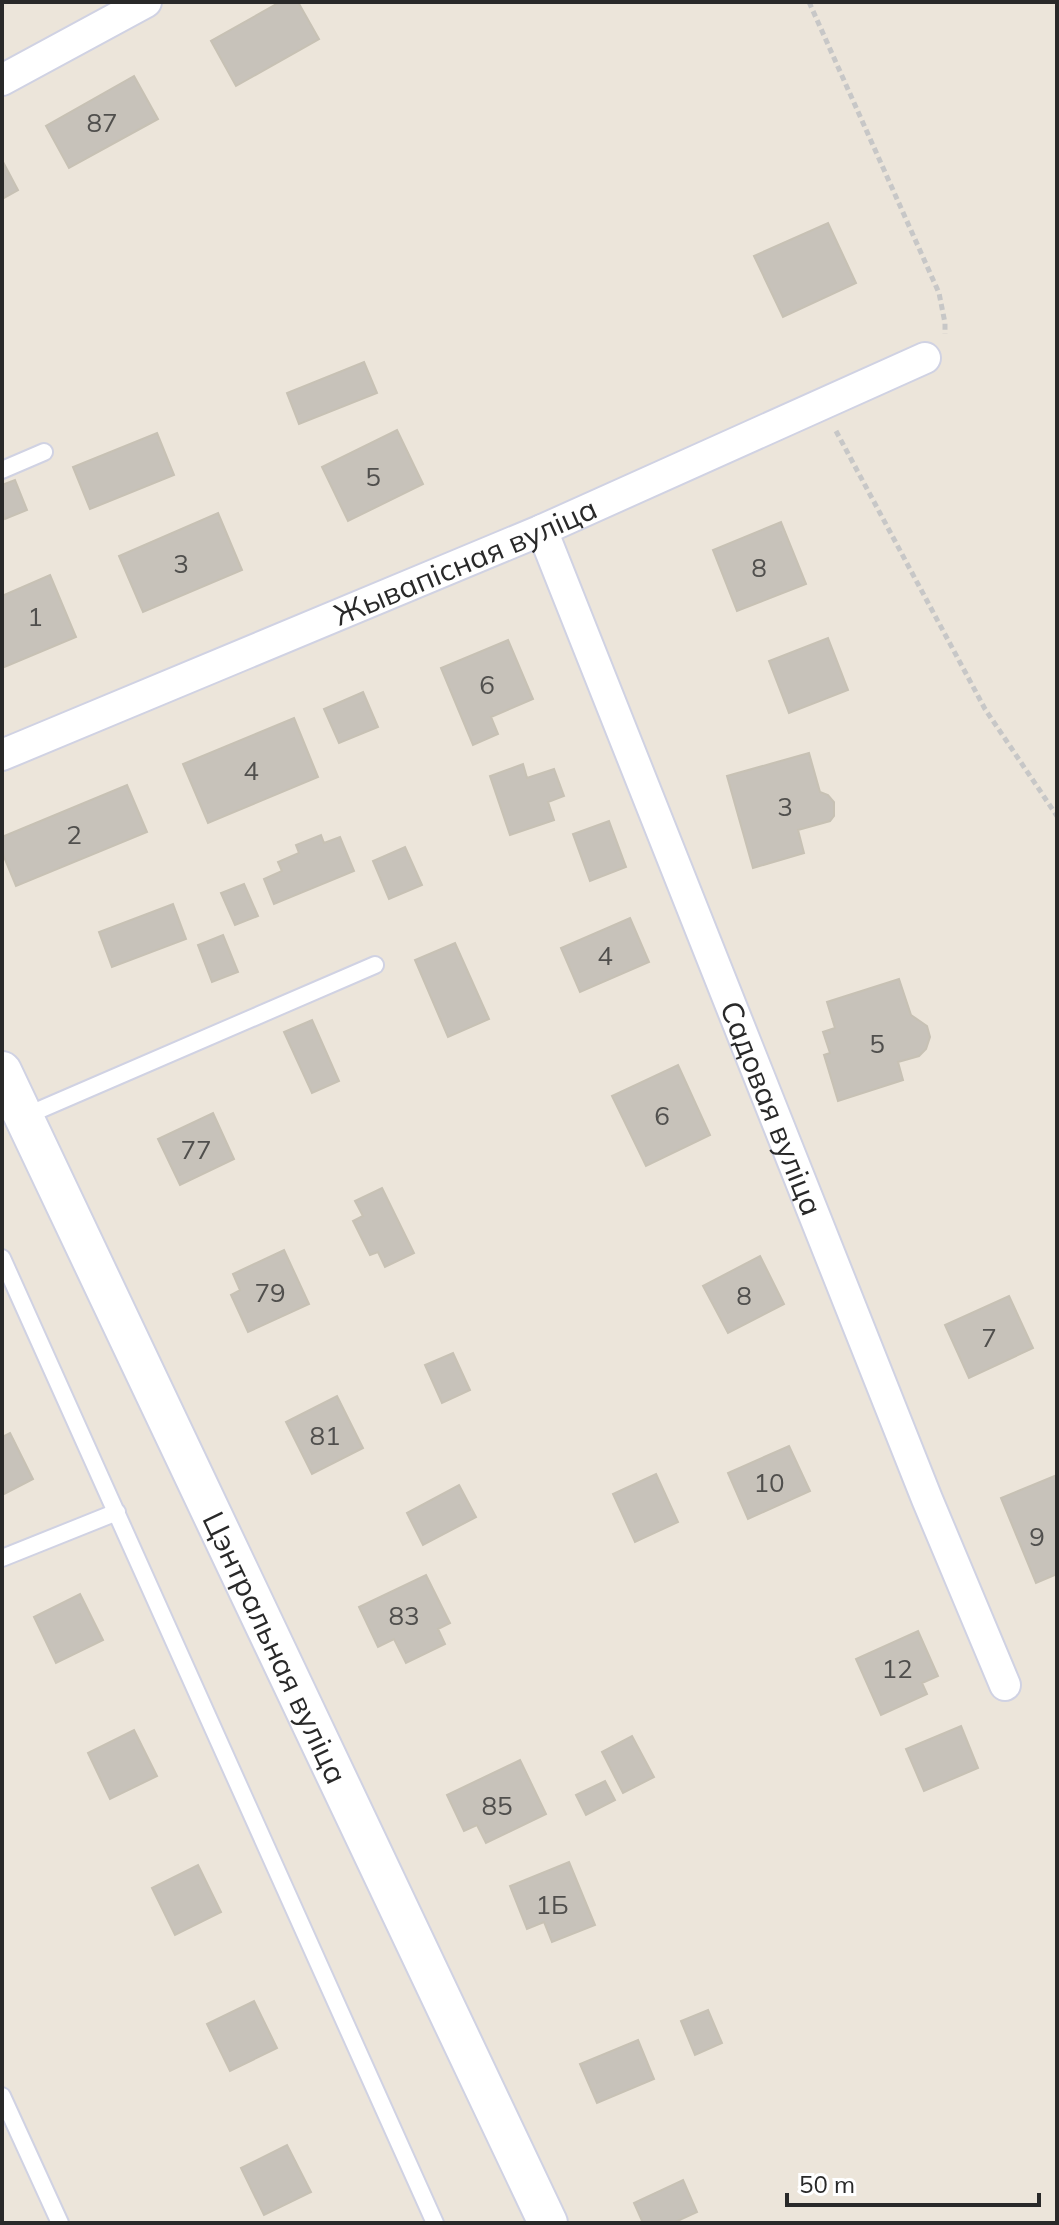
<svg xmlns="http://www.w3.org/2000/svg" width="1059" height="2225" viewBox="0 0 1059 2225" font-family="Mulish,sans-serif">
  <rect width="100%" height="100%" fill="#ece5da"/>
  <path fill="#c7c2ba" stroke="#c7c1b4" stroke-width="2" d="M280 2H298L319 39 236 86 211 41Z
    M134 76 158 119 69 168 46 126Z
    M2 160 18 190 2 199Z
    M828 223 856 283 783 317 754 256Z
    M364 362 377 393 299 424 287 393Z
    M397 430 423 484 348 521 322 467Z
    M157 433 174 475 90 509 73 467Z
    M15 480 27 510 5 519 2 510V485Z
    M218 513 242 570 143 612 119 556Z
    M781 522 806 584 737 611 713 550Z
    M50 575 76 637 2 668V596Z
    M828 638 848 690 789 713 769 661Z
    M508 640 533 699 491 717 498 734 473 745 441 668Z
    M363 692 378 727 339 743 324 709Z
    M294 718 318 777 208 823 183 764Z
    M809 753 820 792 828 795 834 802V816L830 821 798 830 804 853 753 868 727 776Z
    M523 764 527 778 554 769 564 796 548 802 554 820 510 835 490 776Z
    M127 785 147 832 16 886 2 852V837Z
    M609 821 626 867 590 881 573 834Z
    M321 835 324 843 340 837 354 871 274 904 264 879 282 871 278 862 299 853 296 845Z
    M405 847 422 885 389 899 373 861Z
    M244 884 258 916 235 925 221 893Z
    M173 904 186 939 112 967 99 932Z
    M630 918 649 962 580 992 561 948Z
    M223 935 238 972 212 982 198 945Z
    M455 943 489 1019 448 1037 415 960Z
    M899 979 911 1015 927 1026 930 1037 926 1049 919 1056 898 1062 903 1080 838 1101 824 1055 830 1053 823 1032 835 1028 827 1002Z
    M312 1020 339 1081 312 1093 284 1032Z
    M678 1065 710 1135 646 1166 612 1096Z
    M213 1113 234 1159 180 1185 158 1139Z
    M382 1188 414 1253 385 1267 378 1252 370 1255 353 1221 363 1216 355 1201Z
    M284 1250 309 1304 248 1332 231 1295 240 1290 233 1274Z
    M760 1256 784 1304 728 1333 703 1286Z
    M1009 1296 1033 1348 969 1378 945 1325Z
    M453 1353 470 1390 442 1403 425 1365Z
    M337 1396 363 1448 312 1474 286 1422Z
    M10 1433 33 1479 2 1495V1437Z
    M789 1446 810 1491 748 1519 728 1473Z
    M656 1474 678 1522 635 1542 613 1494Z
    M1057 1475V1574L1036 1583 1001 1498Z
    M459 1485 476 1517 423 1545 407 1513Z
    M426 1575 450 1623 438 1629 445 1644 406 1663 394 1639 378 1647 359 1607Z
    M80 1594 103 1640 56 1663 34 1617Z
    M918 1631 938 1676 922 1683 927 1694 881 1715 856 1659Z
    M961 1726 978 1768 924 1791 906 1749Z
    M134 1730 157 1776 110 1799 88 1753Z
    M632 1736 654 1777 623 1793 602 1752Z
    M520 1760 546 1814 486 1843 477 1825 464 1831 447 1795Z
    M605 1781 615 1800 586 1815 576 1795Z
    M569 1862 595 1925 552 1942 544 1922 527 1929 510 1886Z
    M198 1865 221 1912 175 1935 152 1888Z
    M254 2001 277 2048 230 2071 207 2024Z
    M708 2010 722 2043 695 2055 681 2021Z
    M638 2040 654 2079 597 2103 580 2064Z
    M287 2145 311 2192 264 2215 241 2168Z
    M683 2180 697 2212 673 2223H643L634 2203Z"/>
  <g fill="none" stroke-linecap="round" stroke-linejoin="round">
    <defs>
      <path id="service" d="M2 470 44 452
        M23 1117 375 965
        M2 1258 435 2223
        M2 1558 117 1512
        M2 2096 60 2223"/>
      <g id="minor">
        <path d="M2 80 146 2"/>
        <path id="s1" d="M542 530 927 1499 1005 1685"/>
        <path id="s2" d="M2 755 542 530 925 358"/>
      </g>
      <g id="tertiary">
        <path id="s3" d="M2 1071 548 2223"/>
      </g>
    </defs>
    <use href="#service" stroke="#d0d2e3" stroke-width="20"/>
    <use href="#minor" stroke="#d0d2e3" stroke-width="34"/>
    <use href="#tertiary" stroke="#d0d2e3" stroke-width="42"/>
    <path stroke="#c7c7c7" stroke-width="5" stroke-dasharray="6 4" stroke-linecap="butt" d="M809 2 939 293 945 323V334
      M836 431 985 709 1057 816"/>
    <use href="#service" stroke="#fff" stroke-width="16"/>
    <use href="#minor" stroke="#fff" stroke-width="30"/>
    <use href="#tertiary" stroke="#fff" stroke-width="38"/>
  </g>
  <g text-anchor="middle" dominant-baseline="central" stroke-width="6" stroke-linejoin="round" paint-order="stroke">
    <g font-size="26" fill="#504f4d">
      <text x="102" y="122">87</text>
      <text x="373" y="476">5</text>
      <text x="181" y="563">3</text>
      <text x="759" y="567">8</text>
      <text x="35" y="616">1</text>
      <text x="487" y="684">6</text>
      <text x="251" y="770">4</text>
      <text x="785" y="806">3</text>
      <text x="74" y="834">2</text>
      <text x="605" y="955">4</text>
      <text x="877" y="1043">5</text>
      <text x="662" y="1115">6</text>
      <text x="196" y="1149">77</text>
      <text x="270" y="1292">79</text>
      <text x="744" y="1295">8</text>
      <text x="989" y="1337">7</text>
      <text x="325" y="1435">81</text>
      <text x="769" y="1482">10</text>
      <text x="1037" y="1536">9</text>
      <text x="404" y="1615">83</text>
      <text x="897" y="1668">12</text>
      <text x="497" y="1805">85</text>
      <text x="552" y="1904">1Б</text>
    </g>
    <g font-size="30" fill="#292929" stroke="#fff">
      <text stroke="none"><textPath href="#s2" startOffset="502">Жывапісная вуліца</textPath></text>
      <text stroke="none"><textPath href="#s1" startOffset="622">Садовая вуліца</textPath></text>
      <text stroke="none"><textPath href="#s3" startOffset="638">Цэнтральная вуліца</textPath></text>
    </g>
  </g>
  <rect width="1059" height="2225" fill="none" stroke="#292929" stroke-width="8"/>
  <path d="M787 2193v12h252v-12" fill="none" stroke="#292929" stroke-width="4"/>
  <text x="799" y="2193" font-size="24" fill="#292929" stroke="#ffffff" stroke-width="6" paint-order="stroke">50 m</text>
</svg>
